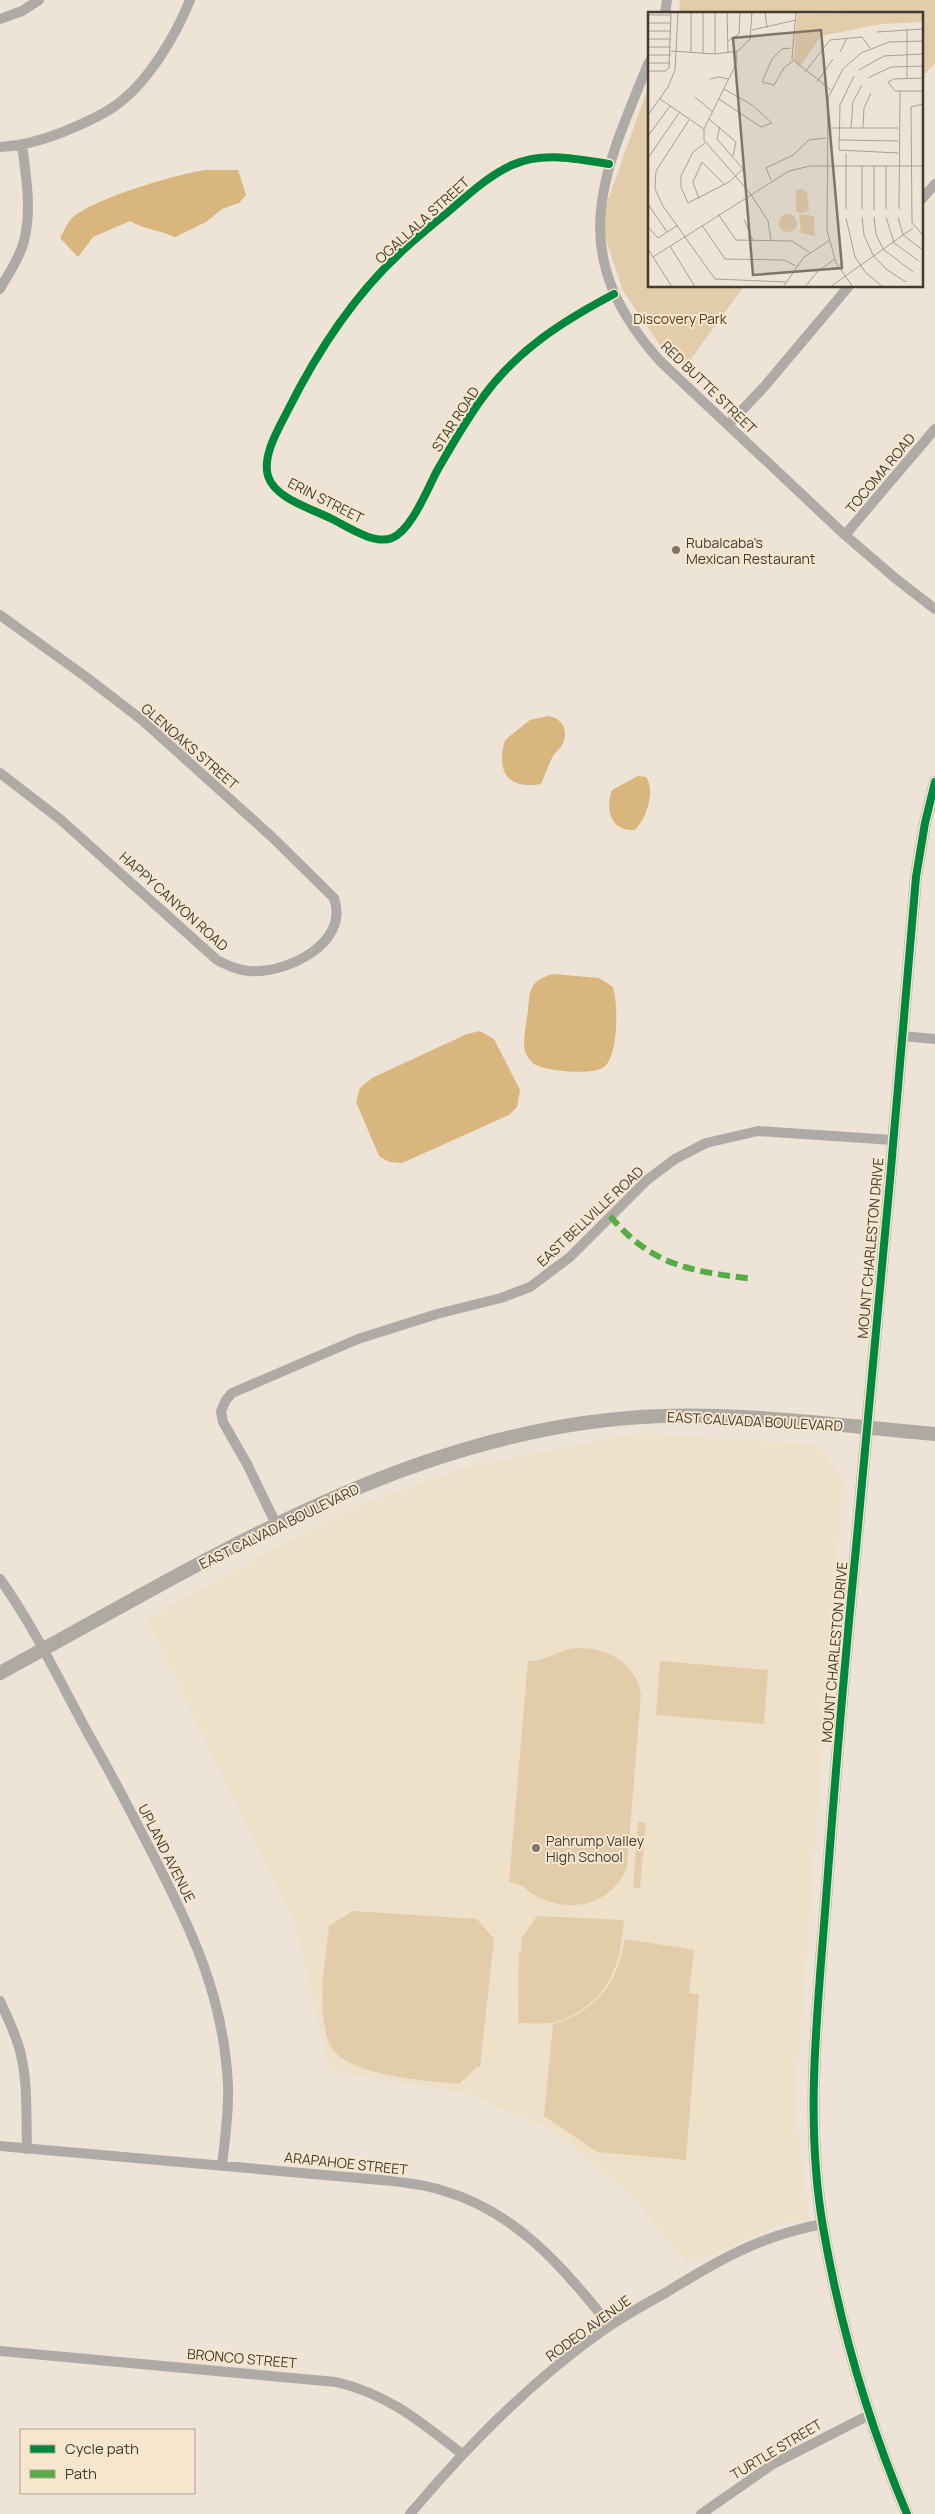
<svg xmlns="http://www.w3.org/2000/svg" width="935" height="2514" viewBox="0 0 935 2514" font-family="Manrope,sans-serif">
  <rect width="100%" height="100%" fill="#ede4d7"/>
  <path fill="#efe0c9" d="M638 1433 816 1445 843 1477 795 2106 809 2220 784 2223 688 2264 630 2194 554 2131 471 2095 330 2071 294 1921 146 1619 344 1511 466 1467Z"/>
  <path fill="#e3ccaa" d="M680 0H935V63L921 78V14H679Z
    M649 85V286H744L686 366 660 345 623 291 600 222Z
    M577 1648C607 1647 636 1663 641 1694L627 1866C614 1904 571 1915 536 1896 524 1889 524 1884 509 1882L528 1661C545 1662 559 1649 577 1648Z
    M660 1661 768 1670 764 1724 656 1715Z
    M638 1822 646 1823 640 1888H633Z
    M353 1911 477 1919 494 1939 480 2067H477L459 2084C429 2081 341 2076 329 2043 316 2006 325 1964 329 1926Z
    M537 1916 624 1920C621 1958 613 1991 578 2012 569 2017 559 2022 549 2023 539 2024 528 2023 518 2023L519 1951H521L522 1937Z
    M625 1939 694 1950 689 1993 699 1994 686 2160 597 2152 544 2116 553 2024C598 2010 616 1985 625 1939Z"/>
  <path fill="#d9b67d" d="M205 170H238L246 195 239 203 222 209 206 222 175 237C160 230 143 229 130 221L93 237 78 257 60 238C64 232 67 223 72 218 95 198 174 175 205 170Z
    M548 716C563 718 569 731 562 745 559 750 554 753 552 758 548 766 545 775 541 784 507 790 496 771 505 740L530 720Z
    M638 776 646 777C656 791 646 819 635 830 610 831 605 809 612 790Z
    M553 974 599 978 613 987C618 1002 619 1056 604 1067 593 1076 545 1071 534 1064 531 1062 526 1055 525 1051 522 1040 527 1021 528 1010 530 987 531 981 553 974Z
    M480 1031 494 1039 520 1090 517 1107 509 1115 402 1163 389 1162 379 1156 356 1102 360 1088 372 1078 467 1034Z"/>
  <g fill="none" stroke-linecap="round" stroke-linejoin="round">
    <path stroke="#aeaba7" stroke-width="10" d="M665 14 667 0
      M0 19 22 11 39 0
      M649 62C600 180 565 254 660 361L845 535 895 578 935 609
      M0 147C22 146 43 140 63 132 80 125 97 118 112 108 146 86 175 37 190 0
      M609 164C577 159 543 151 512 165 488 176 468 195 448 212 432 225 415 239 399 254 353 297 316 354 288 410 279 428 262 455 268 476 275 499 313 509 332 519 348 527 374 545 392 538 412 530 428 487 438 469 452 445 466 420 483 397 517 350 563 321 614 294
      M921 200 935 184
      M0 289C8 274 20 258 24 241 32 210 26 176 22 145
      M728 425 764 387 849 286
      M845 535 935 429
      M0 615 86 677 142 720 272 837 334 898C350 943 287 974 249 971 237 970 227 965 217 960L61 820 0 773
      M902 1036 935 1039
      M276 1524 247 1464 223 1422 221 1411 226 1400 232 1393 358 1339 437 1314 501 1298 530 1287 570 1257 647 1180 675 1159 706 1143 758 1131 893 1140
      M0 1579C35 1628 61 1684 90 1737 111 1773 130 1810 149 1847 190 1926 224 1995 228 2086 229 2113 225 2139 222 2165
      M0 2001C8 2019 17 2036 21 2055 28 2085 26 2118 27 2149
      M0 2146 381 2180C401 2182 422 2184 441 2190 516 2211 564 2268 610 2326
      M0 2351 336 2382C388 2394 421 2422 462 2454
      M410 2514C468 2445 534 2378 608 2327 627 2314 647 2303 667 2292 720 2259 761 2236 822 2224
      M701 2514 773 2464 869 2415"/>
    <path stroke="#aeaba7" stroke-width="12" d="M907 2514C868 2422 840 2326 823 2227 805 2123 817 2017 825 1912 834 1791 844 1669 856 1548 878 1324 897 1101 916 877L925 823 935 782"/>
    <path stroke="#aea9a3" stroke-width="14" d="M0 1673C209 1560 417 1424 662 1416 752 1413 845 1426 935 1434"/>
    <path stroke="#56ac45" stroke-width="6" stroke-dasharray="12 6" stroke-linecap="butt" d="M610 1216C653 1267 692 1271 753 1279"/>
    <defs>
      <path id="cycleway" d="M609 164C577 159 543 151 512 165 488 176 468 195 448 212 432 225 415 239 399 254 353 297 316 354 288 410 279 428 262 455 268 476 275 499 313 509 332 519 348 527 374 545 392 538 412 530 428 487 438 469 452 445 466 420 483 397 517 350 563 321 614 294
        M907 2514C868 2422 840 2326 823 2227 805 2123 817 2017 825 1912 834 1791 844 1669 856 1548 878 1324 897 1101 916 877L925 823 935 782"/>
    </defs>
    <use href="#cycleway" stroke="#f6e6ce" stroke-width="11"/>
    <use href="#cycleway" stroke="#00873e" stroke-width="8"/>
  </g>
  <g fill="#7e766b" stroke="#f6e6ce" stroke-width="2">
    <circle cx="676" cy="550" r="5"/>
    <circle cx="536" cy="1848" r="5"/>
  </g>
  <g text-anchor="middle" dominant-baseline="central" stroke-width="4" stroke-linejoin="round" paint-order="stroke">
    <g font-size="14" fill="#423b31" stroke="#f6e6ce">
      <text transform="translate(422 220) rotate(-42)">OGALLALA STREET</text>
      <text transform="translate(709 387) rotate(44)">RED BUTTE STREET</text>
      <text transform="translate(455 419) rotate(-57)">STAR ROAD</text>
      <text transform="translate(880 473) rotate(-50)">TOCOMA ROAD</text>
      <text transform="translate(326 500) rotate(27)">ERIN STREET</text>
      <text transform="translate(190 746) rotate(41)">GLENOAKS STREET</text>
      <text transform="translate(174 901) rotate(42)">HAPPY CANYON ROAD</text>
      <text transform="translate(590 1216) rotate(-43)">EAST BELLVILLE ROAD</text>
      <text transform="translate(870 1248) rotate(-85)">MOUNT CHARLESTON DRIVE</text>
      <text transform="translate(755 1421) rotate(3)">EAST CALVADA BOULEVARD</text>
      <text transform="translate(279 1526) rotate(-26)">EAST CALVADA BOULEVARD</text>
      <text transform="translate(834 1652) rotate(-85)">MOUNT CHARLESTON DRIVE</text>
      <text transform="translate(167 1853) rotate(63)">UPLAND AVENUE</text>
      <text transform="translate(346 2163) rotate(6)">ARAPAHOE STREET</text>
      <text transform="translate(588 2328) rotate(-36)">RODEO AVENUE</text>
      <text transform="translate(242 2358) rotate(5)">BRONCO STREET</text>
      <text transform="translate(776 2449) rotate(-31)">TURTLE STREET</text>
    </g>
    <g font-size="14" fill="#54411f" stroke="#f6e6ce">
      <text x="680" y="318">Discovery Park</text>
    </g>
    <g font-size="14" fill="#423b31" stroke="#f6e6ce" text-anchor="start">
      <text x="686" y="542">Rubalcaba's<tspan x="686" dy="16">Mexican Restaurant</tspan></text>
      <text x="546" y="1840">Pahrump Valley<tspan x="546" dy="16">High School</tspan></text>
    </g>
  </g>
  <g transform="translate(648 12)">
    <rect width="275" height="275" fill="#ede4d7"/>
    <path d="M275 0V10L233 12 173 24 152 55 146 48 149 2ZM154 177 159 180 161 199 153 201 148 199V178ZM151 202 166 204 167 224 153 221ZM131 211a9 9 0 1 1 18 0a9 9 0 1 1-18 0Z" fill="#e3ccaa"/>
    <path fill="none" stroke="#a9a095" stroke-width="1" d="M55 0V42M79 0 80 41M117 0 119 16M148 0 144 47 183 78M0 3H23M0 11H23M104 18 148 8M0 19H23M229 20 275 17M0 27H23M80 29 91 22 92 0M0 35H23M143 36 134 37 124 47 114 70 126 73 136 56 145 49M23 39 67 42 90 39 102 27 104 0M88 39 89 50 56 117V128L102 181 120 209 123 228M43 40V0M192 40 199 26M67 42V0M0 43H23M0 51H22M211 58 236 44 275 42M0 59H17L21 56 23 0M157 60 182 28 214 25 222 36M206 64 192 93 191 138 250 141M220 66 243 55 275 54M259 66V17M275 66 246 67 240 70 247 79H275M62 67 71 65 80 67M169 70 185 47M47 85 65 100M12 87 56 117M71 87 113 115 124 111 104 93 76 77M275 92 263 95 264 211 275 223M0 103 20 75 27 58 30 0M61 107 88 130 85 144M41 108 8 159 7 177 15 194 67 267 138 270M179 116H250M203 116 205 90 214 73M215 116 216 96 223 81M0 124 22 94M191 128 250 129M57 131 45 140 33 164V175L40 191 81 170 95 157 69 127 72 114M198 141V197M0 146 31 101M226 154V198M123 168 118 156 145 143 161 128 178 126M51 187 45 170 54 150 77 173M0 192 19 220M214 197V154M238 197V154M251 197 252 79M70 202 88 228 144 229 161 240M214 205 216 223 225 243 238 257 258 270M226 205 228 222 235 237 265 260M238 205 246 231 271 249M250 205 255 223 275 238M198 206 207 245 218 261 235 275M96 207 105 229M54 213 77 247 136 248 148 254M0 215 10 226 30 213M22 234 47 275M0 237 24 275M5 245 141 159 162 154H275M135 275 156 245 181 229M157 275 169 260 187 247M182 275 265 216M205 275 188 251 179 218 180 86 195 57 213 41 241 30 275 29"/>
    <path fill="#7e766b" fill-opacity="0.15" stroke="#7e766b" stroke-width="2.5" d="M173 18 194 256 105 263 85 26Z"/>
    <rect width="275" height="275" fill="none" stroke="#423b31" stroke-width="2.5"/>
  </g>
  <rect x="20" y="2429" width="175" height="65" fill="#f6e6ce" stroke="#aea28f"/>
  <rect x="30" y="2445" width="25" height="8" fill="#00873e" stroke="#aea28f"/>
  <text x="65" y="2454" font-size="15" fill="#423b31">Cycle path</text>
  <rect x="30" y="2470" width="25" height="8" fill="#56ac45" stroke="#aea28f"/>
  <text x="65" y="2479" font-size="15" fill="#423b31">Path</text>
</svg>
